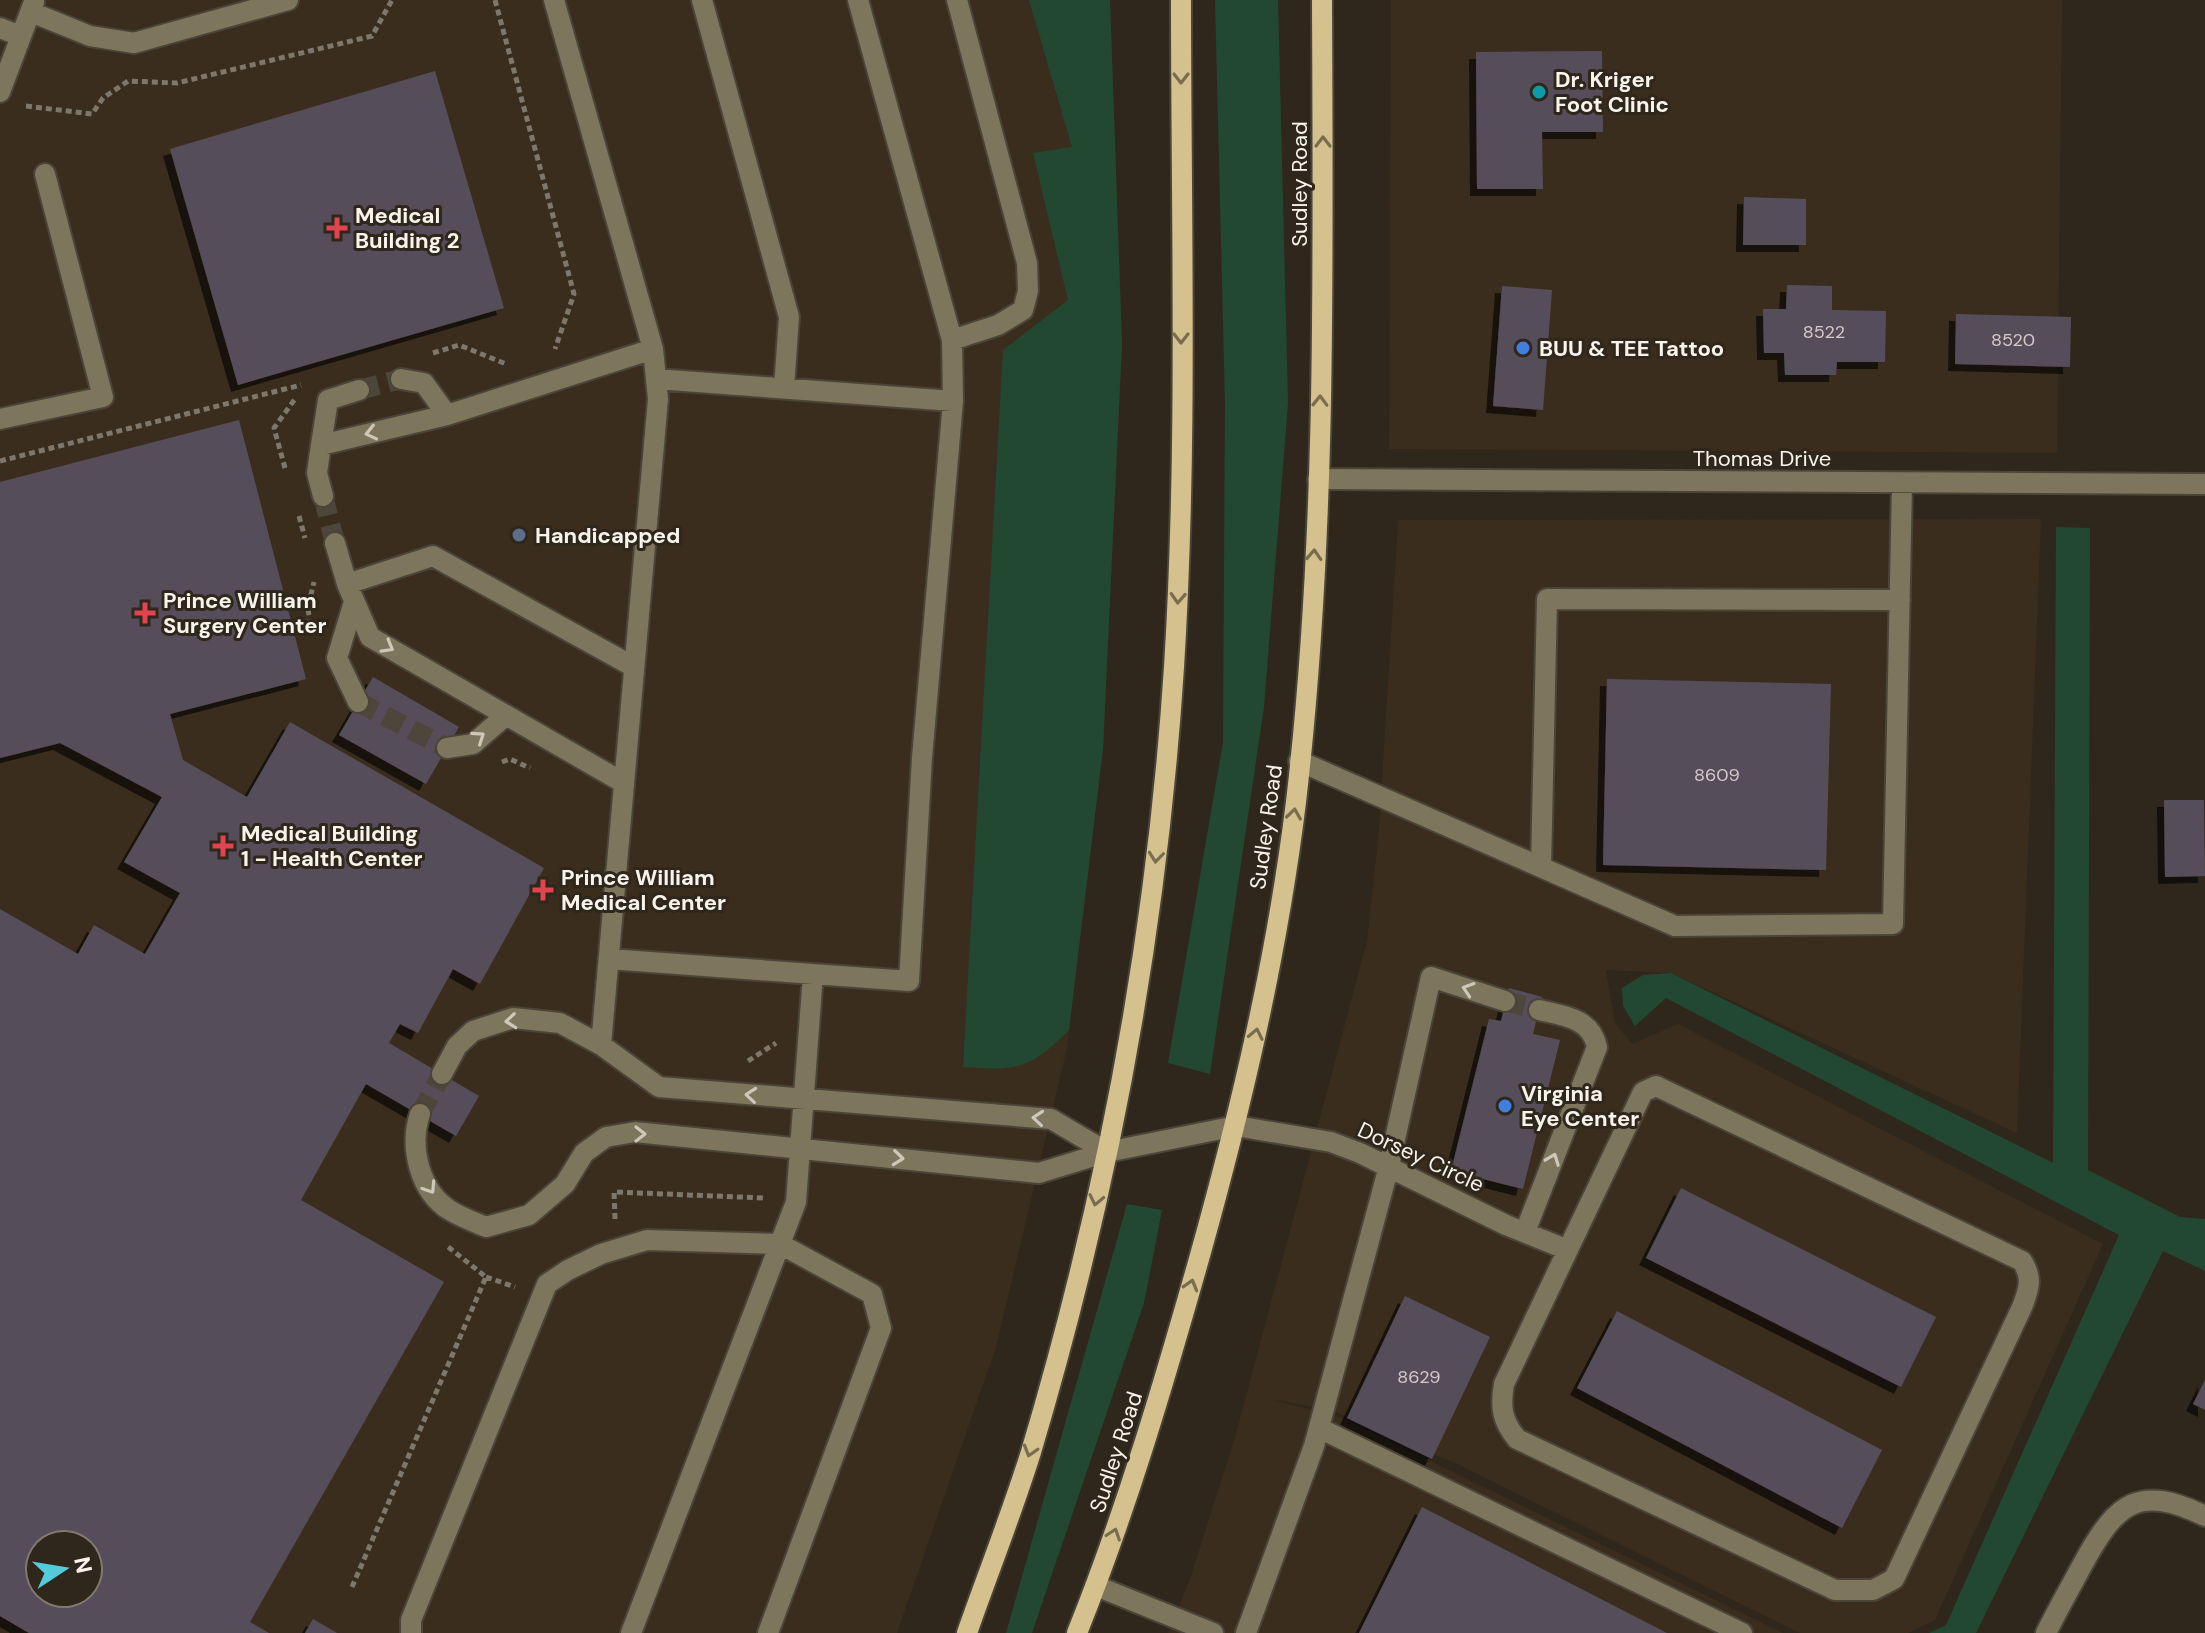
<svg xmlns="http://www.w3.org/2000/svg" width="2205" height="1633" viewBox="0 0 2205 1633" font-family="'DM Sans',sans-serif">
  <defs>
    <filter id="shadow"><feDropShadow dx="-7" dy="7" stdDeviation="0" flood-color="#0009"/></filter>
  </defs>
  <rect width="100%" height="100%" fill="#2f271c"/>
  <path fill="#3a2d1d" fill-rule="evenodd" d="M0 0H1110L1122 344 1103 749 1067 1048 996 1347 897 1633H0ZM40 1545H88V1593H40Z
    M1391 0H2062L2057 453 1389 449Z
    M2041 519 2017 1133 1671 973 1606 970 1615 1023 1632 1044 1678 1024 2103 1244 1935 1620 1908 1633H1800L1457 1464 1331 1410 1270 1399 1342 1418 1783 1633H1168L1190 1579 1236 1434 1367 941 1379 831 1398 520Z"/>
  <path fill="#234831" d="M1029 0H1110L1122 344 1103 749 1069 1030C1030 1069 1018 1071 963 1067L1003 350 1068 300 1033 153 1072 147Z
    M1215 0H1278L1288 403 1264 707 1210 1074 1168 1063 1223 742 1225 402Z
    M2056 527 2090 528 2088 1170 2180 1217 2205 1219V1271L2163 1251 1976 1633H1929L1946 1625 2119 1235 1666 998 1635 1026 1623 1006 1622 988 1643 975 1671 973 2053 1163Z
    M1127 1204 1162 1210 1144 1303 1032 1633H1006Z"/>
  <path fill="#564e5a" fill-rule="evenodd" filter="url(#shadow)" d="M1602 51 1603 132H1542L1543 189H1477L1476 52Z
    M435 71 504 308 238 385 170 149Z
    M1744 197 1806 199V245H1743Z
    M1787 285 1832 286V310L1886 311 1885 362H1837L1836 375H1785L1784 353H1764L1763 309H1786Z
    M1502 286 1552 290 1543 410 1493 406Z
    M1956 314 2071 317 2070 367 1955 364Z
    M239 420 306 679 170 714 183 760 247 797 290 722 544 868 480 984 453 969 418 1033 400 1024 389 1043 479 1096 456 1136 366 1084 301 1200 444 1282 250 1622 269 1633H29L0 1616V909L78 954 94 925 145 954 180 893 124 862 162 797 60 743 0 758V482ZM40 1545H88V1593H40Z
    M373 677 459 727 426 784 339 735Z
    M1607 679 1831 684 1826 870 1603 865Z
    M2164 800H2204L2205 876 2165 877Z
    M1509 988 1542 997 1533 1034 1560 1040 1523 1189 1451 1171 1489 1019 1501 1021Z
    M1681 1188 1936 1317 1901 1387 1646 1258Z
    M1405 1296 1490 1337 1432 1459 1347 1418Z
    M1617 1311 1882 1450 1842 1528 1577 1388Z
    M2205 1380V1410L2193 1404Z
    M1422 1507 1667 1633H1359Z
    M313 1619 337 1633H305Z"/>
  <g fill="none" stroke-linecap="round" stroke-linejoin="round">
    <path stroke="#4d463b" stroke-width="20" stroke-dasharray="20 10" stroke-linecap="butt" d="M359 390 401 379
      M323 496 335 543
      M358 702 447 748
      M1505 1001 1539 1010
      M420 1114 442 1074"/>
    <defs>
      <path id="minor" d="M554 0 653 349 658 399 601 1045
        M702 0 789 317 784 388
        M858 0 952 340 953 401
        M31 12 90 36 134 43 288 0
        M0 28 21 36
        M0 92 34 2
        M952 340 998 325 1023 310 1028 291 1027 263 957 0
        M401 379 424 383 447 415
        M0 419 103 397 45 174
        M321 445 328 400 359 390
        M1318 479 2205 484
        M323 496 317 473 321 445 447 415 653 349
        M335 543 347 584 370 637 624 783
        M347 584 433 556 634 667
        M354 602 337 658 358 702
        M447 748 473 744 505 716
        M1299 761 1675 926 1893 924 1902 483
        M1541 867 1547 599 1900 600
        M609 959 909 981 922 758 953 401 656 379
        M442 1074 457 1046 473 1031 513 1018 560 1023 601 1045 659 1087 1051 1119 1107 1152
        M1656 1086 2022 1261C2033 1278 2029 1288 2023 1305L1894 1579 1873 1590H1835L1517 1439C1502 1421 1500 1407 1504 1384L1643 1092Z
        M420 1114C409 1146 419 1192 451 1211 461 1217 474 1222 486 1227L529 1215 565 1184 584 1153 606 1137 635 1132 1039 1173 1107 1152 1236 1126 1331 1142 1360 1153 1506 1225 1568 1250
        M1525 1232 1597 1047C1591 1018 1564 1016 1539 1010
        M1319 1428 1742 1633
        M1096 1586 1213 1633
        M411 1633V1620L547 1284 568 1270 601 1254 647 1240 780 1244 872 1294 881 1328 768 1633
        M631 1633 796 1202 813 974
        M1246 1633 1314 1446 1389 1166 1431 977 1505 1001
        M2046 1633C2058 1609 2071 1586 2084 1562 2117 1502 2139 1484 2205 1516"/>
      <path id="major" d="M967 1633C988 1573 1012 1513 1031 1452 1107 1197 1157 932 1174 667 1188 445 1181 222 1181 0
        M1077 1633C1126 1511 1163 1386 1199 1259 1241 1109 1277 957 1296 802 1327 536 1323 267 1322 0"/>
    </defs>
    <use href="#minor" stroke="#4b4439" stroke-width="24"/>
    <use href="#major" stroke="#4b4439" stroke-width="24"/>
    <path stroke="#7e776d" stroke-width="5" stroke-dasharray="6 4" stroke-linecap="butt" d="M495 0 574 294 555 349
      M26 106 92 114 103 98 128 81 177 83 372 36 392 0
      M433 353 459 345 506 364
      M0 461 301 385
      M285 468 274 428 295 399
      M299 516 305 538
      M311 635 308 607 314 582
      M502 762 510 759 530 768
      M748 1061 776 1043
      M615 1219 614 1192 765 1198
      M486 1277 515 1287
      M352 1587 486 1277 447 1246"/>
    <use href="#minor" stroke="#7d755c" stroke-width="20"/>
    <use href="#major" stroke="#d4c18e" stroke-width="20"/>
  </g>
  <defs><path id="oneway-chevron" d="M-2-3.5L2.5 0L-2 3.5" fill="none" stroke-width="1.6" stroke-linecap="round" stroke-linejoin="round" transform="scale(2)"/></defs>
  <g stroke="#796c4f">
    <use href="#oneway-chevron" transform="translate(1181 78) rotate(90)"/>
    <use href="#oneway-chevron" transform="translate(1323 142) rotate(-90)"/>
    <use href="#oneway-chevron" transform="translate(1181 338) rotate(90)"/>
    <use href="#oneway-chevron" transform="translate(1320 401) rotate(-89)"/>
    <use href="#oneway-chevron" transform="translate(1314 555) rotate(-87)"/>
    <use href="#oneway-chevron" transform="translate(1178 598) rotate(93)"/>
    <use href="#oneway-chevron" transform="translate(1294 814) rotate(-82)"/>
    <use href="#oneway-chevron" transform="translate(1156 857) rotate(96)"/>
    <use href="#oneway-chevron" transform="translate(1256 1034) rotate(-78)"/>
    <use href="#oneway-chevron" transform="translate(1096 1200) rotate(102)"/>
    <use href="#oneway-chevron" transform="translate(1191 1285) rotate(-74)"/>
    <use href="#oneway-chevron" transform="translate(1030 1451) rotate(107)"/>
    <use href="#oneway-chevron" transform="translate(1114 1534) rotate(-71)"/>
  </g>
  <g stroke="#cec7ba">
    <use href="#oneway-chevron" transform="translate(371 433) rotate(167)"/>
    <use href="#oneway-chevron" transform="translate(388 647) rotate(30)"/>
    <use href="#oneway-chevron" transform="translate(479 737) rotate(-34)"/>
    <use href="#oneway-chevron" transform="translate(1468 989) rotate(-162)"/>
    <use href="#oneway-chevron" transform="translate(511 1021) rotate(174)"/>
    <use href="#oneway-chevron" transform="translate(751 1095) rotate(-175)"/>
    <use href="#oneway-chevron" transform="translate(1038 1118) rotate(-175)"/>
    <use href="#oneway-chevron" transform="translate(640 1134)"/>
    <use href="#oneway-chevron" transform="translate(898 1158) rotate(6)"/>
    <use href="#oneway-chevron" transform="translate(1553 1159) rotate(-69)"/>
    <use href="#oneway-chevron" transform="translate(430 1188) rotate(57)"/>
  </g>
  <circle fill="#0f9aa8" stroke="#2f271c" stroke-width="3" cx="1539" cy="92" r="8"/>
  <g fill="#e0444e" stroke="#2f271c" stroke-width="3">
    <path d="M333 216h8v8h8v8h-8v8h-8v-8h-8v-8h8z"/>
    <path d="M141 601h8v8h8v8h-8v8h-8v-8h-8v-8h8z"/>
    <path d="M219 834h8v8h8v8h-8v8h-8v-8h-8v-8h8z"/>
    <path d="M539 878h8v8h8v8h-8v8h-8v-8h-8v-8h8z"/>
  </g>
  <g fill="#3f7fe0" stroke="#2f271c" stroke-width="3">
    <circle cx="1523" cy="348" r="8"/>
    <circle cx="1505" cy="1106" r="8"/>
  </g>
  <circle fill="#5c6f8a" stroke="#2f271c" stroke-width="3" cx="519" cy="535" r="8"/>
  <g text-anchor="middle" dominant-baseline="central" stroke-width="6" stroke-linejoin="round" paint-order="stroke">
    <g font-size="18" fill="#d0cac8">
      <text x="1824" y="332">8522</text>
      <text x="2013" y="340">8520</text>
      <text x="1717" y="775">8609</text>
      <text x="1419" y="1377">8629</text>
    </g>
    <g font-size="22" font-weight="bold" fill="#f9f3ec" stroke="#2f271c" text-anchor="start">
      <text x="1555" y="79">Dr. Kriger<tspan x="1555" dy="25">Foot Clinic</tspan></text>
      <text x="355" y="215">Medical<tspan x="355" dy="25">Building 2</tspan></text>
      <text x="1539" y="348">BUU &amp; TEE Tattoo</text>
      <text x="535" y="535">Handicapped</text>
      <text x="163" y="600">Prince William<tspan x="163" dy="25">Surgery Center</tspan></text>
      <text x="241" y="833">Medical Building<tspan x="241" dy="25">1 - Health Center</tspan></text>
      <text x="561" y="877">Prince William<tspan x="561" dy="25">Medical Center</tspan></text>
      <text x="1521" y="1093">Virginia<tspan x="1521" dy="25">Eye Center</tspan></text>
    </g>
    <g font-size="22" fill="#f9f3ec" stroke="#2f271c">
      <text transform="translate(1299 184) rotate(-90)">Sudley Road</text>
      <text x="1762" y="458">Thomas Drive</text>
      <text transform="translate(1266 827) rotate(-82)">Sudley Road</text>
      <text transform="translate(1421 1157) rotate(25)">Dorsey Circle</text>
      <text transform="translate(1116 1452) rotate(-72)">Sudley Road</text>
    </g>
  </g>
  <g transform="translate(64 1569) rotate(78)"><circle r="38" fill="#2f271c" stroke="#80796f" stroke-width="2"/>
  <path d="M0-6L14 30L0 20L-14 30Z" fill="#53cbdb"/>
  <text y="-12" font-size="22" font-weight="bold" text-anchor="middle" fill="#f9f3ec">N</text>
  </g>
</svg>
